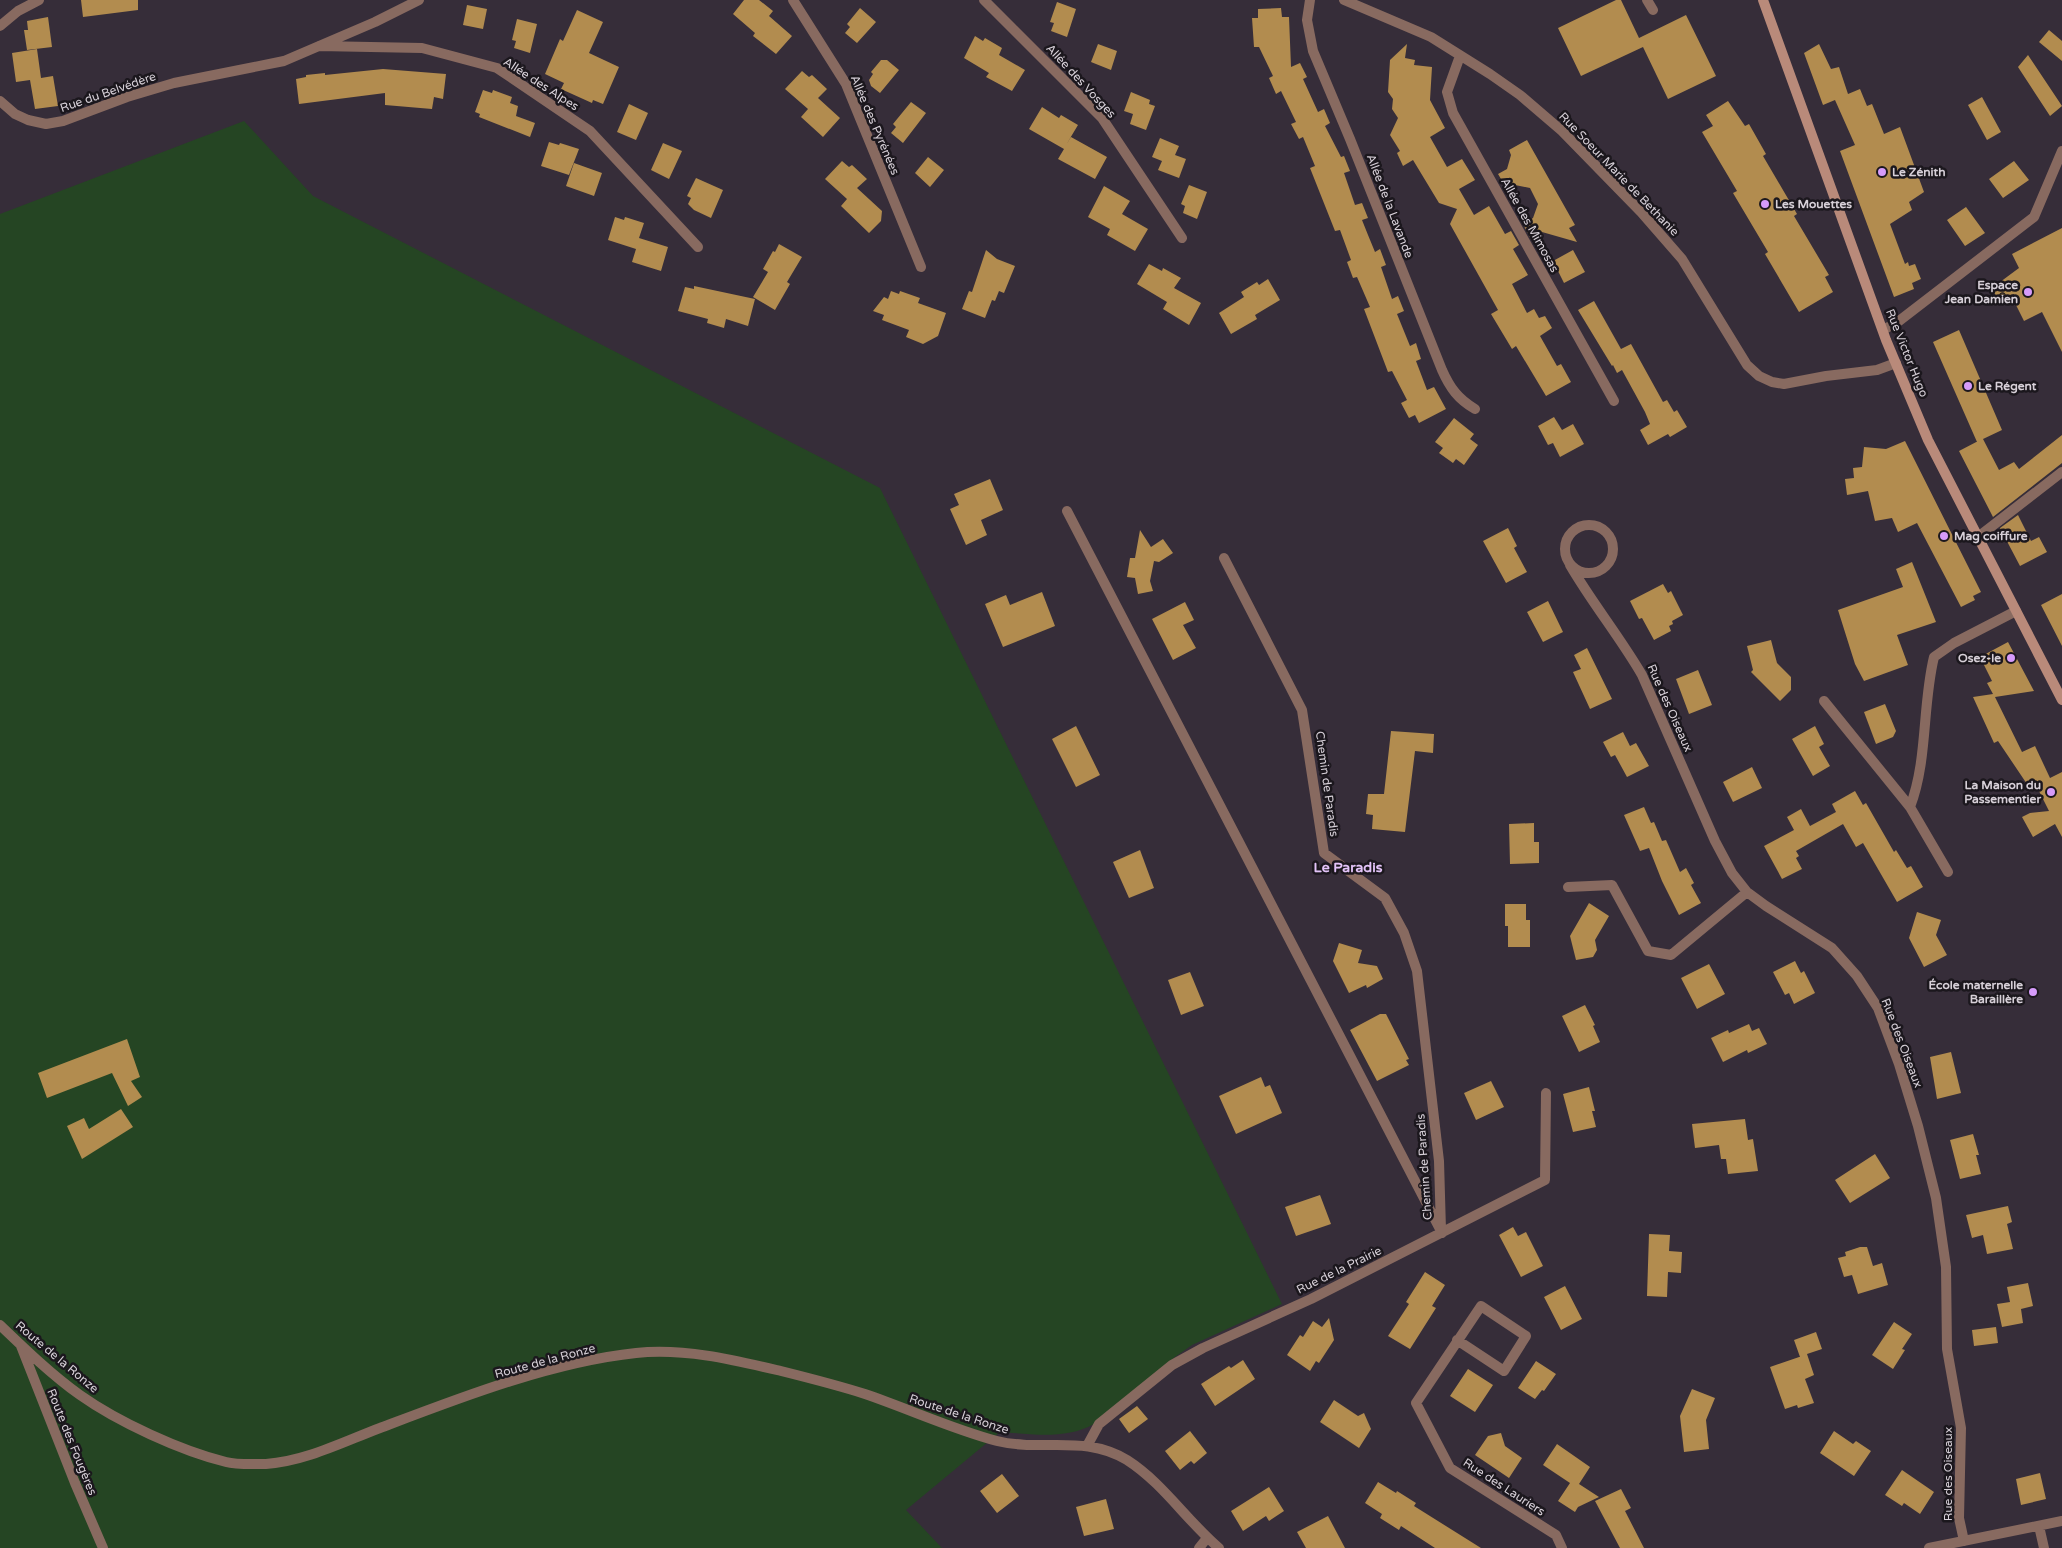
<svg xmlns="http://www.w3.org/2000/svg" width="2062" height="1548" viewBox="0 0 2062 1548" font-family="'Varela Round',sans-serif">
  <rect width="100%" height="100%" fill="#362d39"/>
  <path fill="#254523" d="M244 121 313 196 880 488 1282 1304 1192 1345 1175 1357 1094 1424C1065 1440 1032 1434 1000 1432L906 1510 942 1548H0V214Z"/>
  <path fill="#b28c4f" d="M81 0H138V10L83 17Z
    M744 0H759L773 11 769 16 792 36 776 54 753 36 755 33 733 14Z
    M1616 0H1621L1639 38 1686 15 1716 76 1668 99 1643 47 1581 76 1558 28Z
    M1057 2 1076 9 1067 37 1051 31 1054 23 1050 22Z
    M467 5 487 9 483 29 463 25Z
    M860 8 876 22 857 43 845 33 850 27 847 24Z
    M1281 8 1282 17H1289L1291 67 1300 63 1307 77 1303 79 1318 112 1324 109 1330 123 1325 126 1341 157 1344 156 1350 171 1344 173 1355 205 1362 203 1368 218 1362 220 1368 235 1375 252 1380 249 1386 265 1381 267 1392 299 1398 296 1404 311 1397 314 1410 346 1416 343 1421 359 1416 361 1427 390 1434 387 1446 409 1419 423 1415 415 1409 418 1401 403 1407 400 1392 371 1388 372 1364 309 1370 307 1357 277 1353 278 1347 262 1351 260 1340 230 1335 231 1310 168 1315 166 1303 137 1299 139 1291 124 1296 122 1281 91 1276 94 1269 78 1273 76 1259 47H1254L1252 18H1258V9Z
    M577 10 603 22 589 53 619 67 603 104 593 100 592 103 561 89 564 83 545 74 560 39 563 41Z
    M48 17 52 47 27 50 24 30H28L27 21Z
    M517 19 537 24 530 53 514 48 516 41 512 40Z
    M2049 30 2062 41V61L2039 42Z
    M975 36 983 41 985 38 1002 48 999 55 1025 70 1012 91 986 77 989 73 964 58Z
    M1098 44 1117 51 1111 70 1091 62Z
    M1407 44 1405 58 1415 60 1414 65 1432 67 1430 100 1445 128 1430 137 1447 167 1462 159 1475 180 1459 189 1474 215 1489 206 1505 234 1511 231 1519 245 1513 249 1528 275 1512 284 1527 313 1534 309 1539 318 1545 316 1552 328 1540 336 1557 366 1561 364 1571 382 1546 396 1516 346 1512 349 1491 314 1498 310 1450 224 1457 209 1439 203 1413 160 1403 166 1397 153 1400 151 1390 135 1398 118 1392 109 1393 99 1388 92 1390 60Z
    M1819 44 1831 69 1839 67 1848 94 1860 89 1867 106 1872 104 1884 134 1900 127 1924 192 1909 202 1912 210 1890 224 1905 264 1908 262 1909 266 1915 264 1921 279 1912 283 1914 289 1894 297 1840 151 1855 145 1835 100 1823 105 1804 53Z
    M37 49 41 78 53 76 58 106 35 109 30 80 16 82 12 53Z
    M2028 55 2062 106 2050 116 2018 67Z
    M881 60H887L899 70 880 93 871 86 869 80 873 74 871 72Z
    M383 69 446 74 443 99 434 97 432 109 385 105V93L299 104 296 79 306 77V75L325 73V75Z
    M802 71 809 77 812 75 827 89 818 98 840 118 823 137 801 117 808 109 785 89Z
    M483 90 492 93 493 90 512 97 510 103 518 106 516 116 535 123 530 137 479 117 480 114 475 112Z
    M1131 92 1150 100 1149 104 1155 106 1146 130 1130 124 1133 114 1124 111Z
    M1982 97 2001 132 1987 140 1968 105Z
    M1728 101 1745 126 1749 124 1766 154 1763 156 1797 214 1794 216 1829 275 1825 277 1833 292 1799 312 1765 254 1768 252 1733 193 1737 191 1702 132 1713 126 1706 115Z
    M911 102 926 113 903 143 891 133 896 127 893 124Z
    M629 104 648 113 636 140 617 132Z
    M1042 107 1059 118 1061 115 1078 125 1066 145 1071 137 1107 157 1095 179 1058 159 1064 149 1029 129Z
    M1160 138 1179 146 1175 155 1186 159 1179 178 1158 170 1162 161 1152 157Z
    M1527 140 1575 225 1569 228 1577 242 1542 232 1531 239 1523 224 1533 218 1538 204 1530 188 1515 185 1507 189 1498 174 1507 169 1511 155 1509 150Z
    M549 142 559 145 560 143 579 149 569 175 541 166Z
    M663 143 682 151 669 179 651 170Z
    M928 157 944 170 930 187 915 173Z
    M842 161 849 167 852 165 867 179 857 188 882 211 881 221 869 233 841 206 847 199 825 179Z
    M2014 161 2029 180 2003 198 1989 179Z
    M574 163 602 173 594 196 566 186Z
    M696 178 723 190 711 218 694 210 688 204 691 198 687 196Z
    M1189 185 1207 192 1197 219 1183 213 1185 206 1181 204Z
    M1104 186 1130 201 1122 214 1148 229 1135 251 1107 235 1110 229 1088 217Z
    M1966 207 1985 233 1965 246 1947 220Z
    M615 217 624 220 625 217 644 223 639 238 668 247 661 271 632 262 636 249 608 240Z
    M2062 228V352L2042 312 2024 321 2012 297 1999 303 1992 288 2019 268 2012 254Z
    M779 244 802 257 787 282 790 284 775 310 753 297 768 272 763 269 773 251 775 252Z
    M986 250 997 259 1015 266 1004 293 999 291 995 301 992 300 985 318 962 309 969 291 972 292Z
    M1573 250 1585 272 1564 283 1553 261Z
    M1149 264 1162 271 1163 268 1181 278 1174 288 1201 303 1189 325 1163 309 1167 302 1137 284Z
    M1268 279 1280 300 1255 315 1257 319 1231 334 1219 313 1244 297 1241 292 1257 282 1259 285Z
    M694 286 755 299 748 326 726 319 724 328 707 323 708 319 678 311 685 287 694 289Z
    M891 291 899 294 900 291 920 298 918 303 946 313 938 336 923 344 906 337 909 330 882 320 884 315 873 311 884 297 888 299Z
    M1594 301 1621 349 1631 344 1663 402 1667 400 1674 412 1677 410 1687 427 1670 437 1668 434 1648 445 1640 430 1650 424 1645 412 1622 370 1617 373 1613 365 1612 366 1578 310Z
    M1959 330 2002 430 1983 439 1999 470 2014 462 2019 469 2062 435V463L1993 517 1959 451 1982 439 1977 442 1933 342Z
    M1554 417 1562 430 1573 424 1584 444 1560 457 1553 443 1548 445 1538 426Z
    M1454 418 1474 434 1470 439 1478 445 1464 465 1456 459 1453 463 1439 453 1443 448 1435 442Z
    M1905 441 1981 592 1973 596 1975 600 1961 607 1917 523 1898 532 1892 518 1875 521 1868 491 1847 495 1845 479 1854 478 1853 468 1862 467 1864 447 1886 449Z
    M990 479 1003 510 981 520 987 535 966 545 950 509 959 505 954 494Z
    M2018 515 2031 541 2039 537 2047 552 2020 566 2000 528Z
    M1508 528 1517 546 1514 548 1527 572 1506 583 1483 541Z
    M1140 530 1151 547 1163 539 1173 553 1159 562 1154 561 1150 581 1153 591 1138 594 1135 578 1127 577 1130 558H1135Z
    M1912 562 1936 622 1897 635 1908 665 1864 681 1855 664 1838 610 1903 587 1896 569Z
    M1663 584 1668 593 1671 591 1683 615 1672 621 1673 624 1669 626 1671 631 1654 640 1642 618 1639 619 1630 601Z
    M1042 592 1055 626 1003 647 985 604 1006 595 1010 605Z
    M2062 594V646L2041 605Z
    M1548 601 1563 632 1543 642 1527 612Z
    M1185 602 1194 620 1183 625 1196 648 1173 660 1152 619Z
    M1771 640 1777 663 1791 677V690L1780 701 1751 672 1753 670 1747 646Z
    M2008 642 2034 691 1995 697 2022 752 2035 746 2050 778 2062 772V837L2055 824 2033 837 2022 817 2030 813 2049 811 2037 787 2031 790 1998 741 1994 743 1973 697 1993 694 1987 683 1992 681 1980 657Z
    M1587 648 1612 699 1590 709 1573 672 1581 669 1574 655Z
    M1698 670 1712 705 1689 714 1676 679Z
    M1885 704 1896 731 1893 737 1876 744 1864 712Z
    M1076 726 1100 775 1076 787 1052 739Z
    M1815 726 1824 744 1819 747 1830 766 1813 776 1792 739Z
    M1391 731 1434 734 1433 753 1415 751 1405 832 1372 829 1373 815 1366 814 1368 794H1384Z
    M1623 732 1630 746 1636 743 1649 766 1627 777 1615 755 1611 757 1603 742Z
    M1752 767 1762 788 1733 802 1723 782Z
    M1855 791 1863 805 1866 803 1894 852 1896 850 1907 868 1911 866 1923 887 1897 902 1863 843 1856 847 1843 824 1796 851 1799 856 1796 858 1802 869 1782 879 1764 846 1794 830 1787 817 1801 809 1810 826 1836 812 1832 804Z
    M1644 807 1651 823 1654 822 1662 841 1666 840 1680 872 1686 868 1694 883 1691 885 1701 903 1679 915 1662 881 1649 848 1640 851 1624 815Z
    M1534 823V842H1539V863L1510 864 1509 824Z
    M1140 850 1154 888 1129 898 1113 862Z
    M1589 903 1609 916 1595 940 1597 950 1593 957 1576 960 1570 936Z
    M1505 904H1526V920H1530V947H1508V926H1505Z
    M1917 912 1941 920 1936 935 1947 955 1924 967 1909 938Z
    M1339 943 1362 950 1358 963 1377 966 1383 979 1367 988 1366 985 1349 993 1333 961Z
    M1795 961 1801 973 1804 971 1815 993 1794 1004 1789 993 1785 995 1773 972Z
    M1709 964 1725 994 1697 1009 1681 978Z
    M1190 972 1204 1006 1181 1015 1168 980Z
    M1585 1005 1595 1025 1593 1026 1600 1042 1579 1052 1562 1016Z
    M1380 1014H1386L1409 1059 1406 1060 1409 1065 1377 1081 1350 1030Z
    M1749 1024 1752 1031 1759 1028 1767 1044 1748 1053 1747 1050 1723 1062 1711 1038 1728 1030 1729 1033Z
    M127 1039 140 1077 131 1081 142 1097 128 1106 112 1073 47 1098 38 1073Z
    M1951 1052 1961 1093 1937 1099 1930 1057Z
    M1261 1077 1265 1087 1270 1085 1282 1113 1236 1134 1219 1096Z
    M1491 1081 1504 1107 1476 1120 1464 1093Z
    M1589 1087 1595 1111H1592L1596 1127 1573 1132 1563 1094Z
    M121 1109 133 1127 82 1159 67 1126 84 1118 89 1129Z
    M1745 1119 1748 1140 1753 1139 1758 1171 1728 1174 1726 1159H1721L1719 1145 1695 1148 1692 1124Z
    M1973 1134 1979 1155H1976L1981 1174 1960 1179 1950 1140Z
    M1875 1154 1890 1178 1850 1203 1835 1180Z
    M1320 1195 1331 1224 1296 1236 1285 1207Z
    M2008 1206 2012 1222 2007 1224 2013 1249 1987 1254 1983 1235 1972 1238 1966 1215Z
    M1513 1227 1518 1236 1526 1232 1543 1266 1521 1277 1499 1235Z
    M1649 1234 1670 1235 1669 1251 1682 1252 1681 1273 1668 1272 1667 1297 1647 1296Z
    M1860 1247H1867L1873 1266 1882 1263 1888 1285 1858 1294 1852 1275 1844 1277 1838 1258 1846 1256 1845 1252Z
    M1425 1272 1445 1285 1432 1306 1436 1308 1410 1349 1388 1336 1409 1304 1406 1302Z
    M2028 1283 2033 1306 2021 1309 2023 1323 2002 1327 1997 1304 2010 1302 2007 1287Z
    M1565 1286 1582 1319 1561 1330 1544 1297Z
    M1329 1318 1334 1340 1319 1363 1316 1361 1310 1371 1287 1355 1300 1335 1303 1337 1313 1321 1322 1327Z
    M1894 1322 1912 1334 1902 1349 1905 1350 1893 1369 1872 1355Z
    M1996 1327 1998 1343 1974 1346 1972 1330Z
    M1816 1332 1822 1349 1807 1354 1814 1375 1805 1379 1814 1403 1798 1408 1797 1405 1785 1409 1770 1367 1805 1355 1800 1357 1794 1340Z
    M1243 1360 1255 1379 1215 1406 1201 1384 1229 1366 1231 1368Z
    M1536 1361 1556 1374 1544 1391 1542 1390 1535 1399 1518 1388Z
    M1468 1369 1493 1385 1475 1412 1450 1396Z
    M1692 1389 1715 1398 1706 1420 1709 1449 1684 1452 1680 1416Z
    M1334 1400 1358 1416 1364 1413 1371 1429 1359 1448 1320 1422Z
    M1137 1406 1148 1419 1129 1433 1119 1419Z
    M1190 1431 1207 1453 1194 1464 1191 1461 1180 1470 1165 1451Z
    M1834 1431 1853 1444 1856 1441 1871 1451 1854 1476 1820 1453Z
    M1501 1433 1505 1446 1522 1458 1509 1478 1475 1455 1488 1436Z
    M1557 1444 1590 1467 1579 1484 1599 1497 1578 1507 1575 1512 1558 1501 1570 1483 1543 1465Z
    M1902 1470 1934 1492 1920 1514 1904 1503 1902 1506 1885 1495Z
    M2040 1473 2046 1499 2021 1505 2016 1479Z
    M1002 1474 1019 1496 997 1513 980 1491Z
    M1378 1482 1396 1493 1397 1491 1416 1503 1414 1506 1481 1548H1435L1401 1526 1399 1530 1380 1518 1382 1514 1365 1503Z
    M1269 1487 1284 1511 1269 1521 1266 1516 1243 1531 1231 1511Z
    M1621 1489 1631 1508 1625 1511 1644 1548H1620L1595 1501Z
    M1106 1499 1114 1529 1084 1536 1076 1507Z
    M1328 1516 1345 1548H1306L1297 1532Z"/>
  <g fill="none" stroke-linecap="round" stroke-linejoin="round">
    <path stroke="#886a60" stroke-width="10" d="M793 0 846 84 921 267
      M984 0 1102 118 1182 238
      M1310 0 1307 20 1313 51 1350 139 1442 370C1450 388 1458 399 1475 409
      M1344 0 1431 37 1490 74 1520 95 1562 131 1641 212 1682 259 1747 365 1759 376 1772 382 1784 384 1826 376 1877 370 1896 363
      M1647 0 1653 10
      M0 26 18 11 39 0
      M319 46 422 48 497 68 590 131 698 247
      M1460 56 1447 92 1453 113 1614 401
      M0 101 15 114 28 120 46 124 63 121 127 97 174 83 284 61 375 22 419 0
      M1883 330 1899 321 2034 217 2062 151
      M1067 511 1442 1233
      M1565 549a24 24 0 1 1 48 0a24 24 0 1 1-48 0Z
      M1978 537 2062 472
      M1224 558 1302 710 1324 853 1385 898 1404 933 1417 971 1439 1161 1441 1230
      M1570 565C1592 603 1620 637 1642 675L1715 841 1732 873 1747 892 1766 906 1832 948 1857 976 1878 1008 1899 1064 1918 1126 1936 1198 1946 1267 1947 1349 1961 1428 1959 1518 1964 1541
      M1824 701 1910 807 1948 872
      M1910 807C1928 760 1922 706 1934 657L1954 643 2016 611
      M1568 887 1612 885 1648 951 1671 955 1747 892
      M0 1325C25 1349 52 1375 80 1395 118 1422 181 1451 226 1462 237 1465 253 1464 266 1464 306 1461 343 1442 380 1428 459 1398 551 1362 636 1353 685 1348 734 1360 781 1371 809 1378 837 1385 865 1394 909 1409 952 1429 997 1441 1042 1452 1084 1434 1127 1460 1163 1483 1187 1521 1219 1548
      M1457 1340 1504 1371 1526 1336 1481 1306 1416 1403 1450 1468 1556 1535 1562 1548
      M21 1346 75 1483 103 1548
      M1087 1446 1099 1424 1172 1365 1203 1348 1311 1299 1545 1180 1546 1093
      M2039 1526 2044 1548
      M1199 1548 1207 1538
      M1929 1548 2062 1521"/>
    <path stroke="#b98a7a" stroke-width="10" d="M1763 0 1886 340 1928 440 2062 700"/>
  </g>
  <g fill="#d69bfa" stroke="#1b171d" stroke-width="2">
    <circle cx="1882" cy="172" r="5"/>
    <circle cx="1765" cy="204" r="5"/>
    <circle cx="2028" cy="292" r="5"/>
    <circle cx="1968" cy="386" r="5"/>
    <circle cx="1944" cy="536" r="5"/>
    <circle cx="2011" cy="658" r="5"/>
    <circle cx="2051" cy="792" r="5"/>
    <circle cx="2033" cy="992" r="5"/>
  </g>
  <g text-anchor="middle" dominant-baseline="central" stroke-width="5" stroke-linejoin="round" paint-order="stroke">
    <g font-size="12" fill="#d7d0d8" stroke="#1b171d">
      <text transform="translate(1081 81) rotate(47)">Allée des Vosges</text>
      <text transform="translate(541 84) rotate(33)">Allée des Alpes</text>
      <text transform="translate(108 92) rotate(-19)">Rue du Belvédère</text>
      <text transform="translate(875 125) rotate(67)">Allée des Pyrénées</text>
      <text transform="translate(1619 174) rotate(46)">Rue Soeur Marie de Bethanie</text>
      <text transform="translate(1390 206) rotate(69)">Allée de la Lavande</text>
      <text transform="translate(1530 225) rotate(61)">Allée des Mimosas</text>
      <text transform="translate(1907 353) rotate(68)">Rue Victor Hugo</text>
      <text transform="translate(1670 708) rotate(66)">Rue des Oiseaux</text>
      <text transform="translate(1327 784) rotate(82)">Chemin de Paradis</text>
      <text transform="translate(1902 1043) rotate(69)">Rue des Oiseaux</text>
      <text transform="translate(1424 1167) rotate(-94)">Chemin de Paradis</text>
      <text transform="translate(1339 1270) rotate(-26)">Rue de la Prairie</text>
      <text transform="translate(57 1357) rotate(40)">Route de la Ronze</text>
      <text transform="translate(545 1361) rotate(-15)">Route de la Ronze</text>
      <text transform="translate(959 1414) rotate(18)">Route de la Ronze</text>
      <text transform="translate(72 1442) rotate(68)">Route des Fougères</text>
      <text transform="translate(1948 1474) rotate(-90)">Rue des Oiseaux</text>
      <text transform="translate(1504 1487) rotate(33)">Rue des Lauriers</text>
    </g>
    <g font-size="12" font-weight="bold" fill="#d7d0d8" stroke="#1b171d" text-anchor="start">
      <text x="1892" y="172">Le Zénith</text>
      <text x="1775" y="204">Les Mouettes</text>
      <text x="2018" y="285" text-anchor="end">Espace<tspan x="2018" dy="14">Jean Damien</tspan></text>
      <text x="1978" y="386">Le Régent</text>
      <text x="1954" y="536">Mag coiffure</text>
      <text x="2001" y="658" text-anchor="end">Osez-le</text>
      <text x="2041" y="785" text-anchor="end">La Maison du<tspan x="2041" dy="14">Passementier</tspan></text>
      <text x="2023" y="985" text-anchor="end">École maternelle<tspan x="2023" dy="14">Baraillère</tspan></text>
    </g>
    <g font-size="14" font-weight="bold" fill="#e3c3f8" stroke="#1b171d">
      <text x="1348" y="867">Le Paradis</text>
    </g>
  </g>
</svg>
